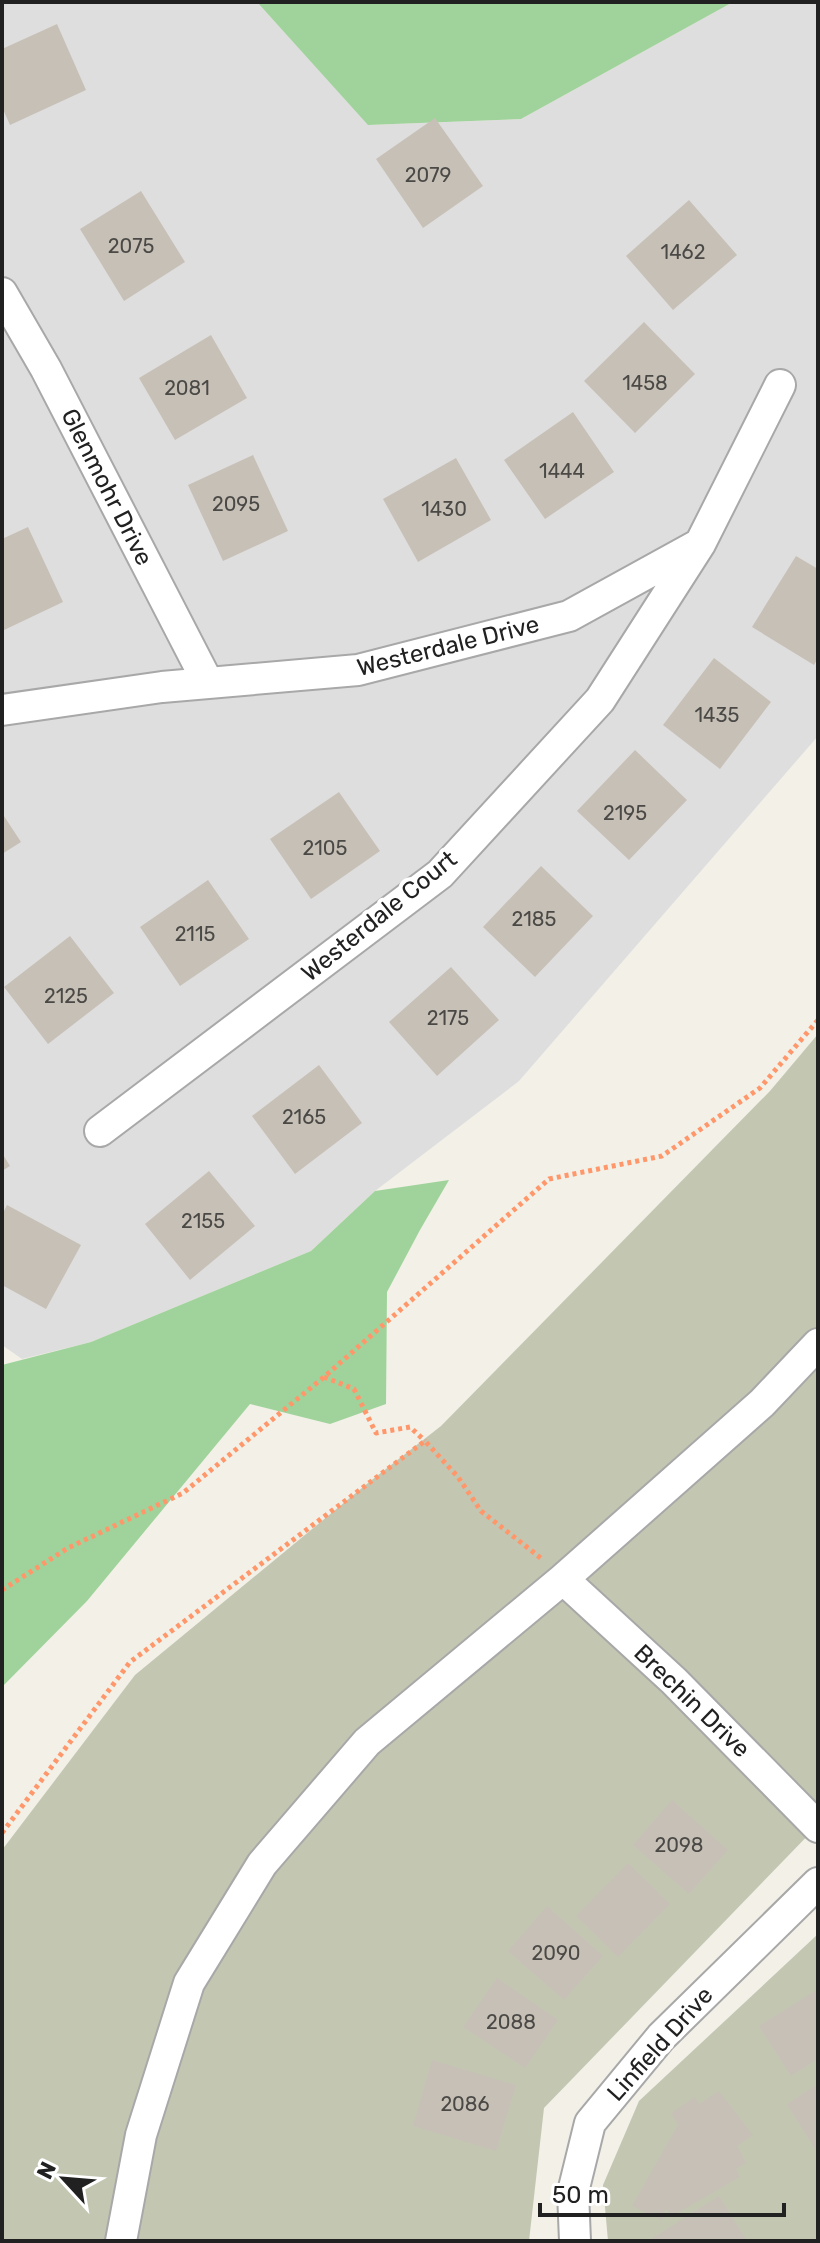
<svg xmlns="http://www.w3.org/2000/svg" width="820" height="2243" viewBox="0 0 820 2243" font-family="Rubik,sans-serif">
  <rect width="100%" height="100%" fill="#f2f0e7"/>
  <path fill="#dfdede" d="M2 2H257L369 125 521 119 733 2H818V736L519 1081 375 1191 311 1251 91 1342 22 1359 2 1345Z"/>
  <path fill="#c3c7b2" d="M818 1034V1825L544 2108 529 2241H2V1850L135 1675 368 1483 441 1426 770 1091Z
    M818 1934V2241H608L603 2185 639 2101Z"/>
  <path fill="#a0d39b" d="M257 2H733L521 119 368 125Z
    M449 1180 420 1230 387 1292 386 1404 330 1424 250 1404 87 1601 2 1687V1365L91 1342 311 1251 375 1191Z"/>
  <path fill="#c7c0b6" d="M57 24 86 90 10 125 2 107V49Z
    M435 118 483 186 423 228 376 159Z
    M141 191 185 262 124 301 80 229Z
    M689 200 737 255 673 310 626 256Z
    M644 322 695 374 635 433 584 381Z
    M211 335 247 398 175 440 139 378Z
    M573 412 614 472 545 519 504 460Z
    M253 455 288 531 223 561 188 485Z
    M456 458 491 520 418 562 383 499Z
    M28 527 63 602 2 631V539Z
    M796 556 818 569V658L814 665 752 627Z
    M714 658 771 702 720 769 663 725Z
    M635 750 687 800 629 860 577 811Z
    M339 792 380 851 311 899 270 839Z
    M2 813 21 842 2 854Z
    M541 866 593 916 535 977 483 927Z
    M208 880 249 939 180 986 140 927Z
    M70 936 114 993 48 1044 4 987Z
    M451 967 499 1020 437 1076 389 1022Z
    M319 1065 362 1123 295 1174 252 1116Z
    M2 1153 10 1166 2 1171Z
    M209 1171 255 1226 190 1280 145 1224Z
    M7 1205 81 1245 46 1309 2 1285V1215Z
    M672 1800 728 1850 689 1894 633 1845Z
    M628 1863 670 1904 618 1957 576 1916Z
    M547 1906 603 1956 564 2000 508 1951Z
    M497 1978 558 2020 525 2068 463 2027Z
    M818 1989V2059L791 2076 759 2026Z
    M432 2060 516 2085 496 2151 413 2126Z
    M818 2084V2154L787 2104Z
    M719 2091 753 2135 737 2146 746 2163 736 2169 740 2177 672 2216 666 2209 662 2220 632 2206 678 2125 671 2113 695 2097 699 2104Z
    M719 2196 747 2241H648Z"/>
  <g fill="none" stroke-linecap="round" stroke-linejoin="round">
    <defs>
      <path id="street" d="M2 293 46 369 208 683
        M2 710 162 687 358 670 569 616 698 545
        M100 1131 440 874 600 700 700 544 780 385
        M563 1579 674 1681 818 1827
        M121 2241 141 2135 189 1983 262 1864 367 1742 563 1579 762 1403 818 1344
        M575 2241 573 2192 590 2123 661 2037 818 1883"/>
    </defs>
    <use href="#street" stroke="#a8a8a8" stroke-width="34"/>
    <path stroke="#ff976b" stroke-width="5" stroke-dasharray="4 4" stroke-linecap="butt" d="M324 1377 354 1389 376 1433 410 1427 425 1441
      M2 1590 68 1548 183 1493 324 1377 549 1179 662 1156 760 1088 818 1020
      M2 1833 130 1662 425 1441 458 1477 481 1511 542 1559"/>
    <use href="#street" stroke="#fff" stroke-width="30"/>
  </g>
  <g text-anchor="middle" dominant-baseline="central" stroke-width="8" stroke-linejoin="round" paint-order="stroke">
    <g font-size="20" fill="#4a4946">
      <text x="428" y="175">2079</text>
      <text x="131" y="246">2075</text>
      <text x="683" y="252">1462</text>
      <text x="645" y="383">1458</text>
      <text x="187" y="388">2081</text>
      <text x="562" y="471">1444</text>
      <text x="236" y="504">2095</text>
      <text x="444" y="509">1430</text>
      <text x="717" y="715">1435</text>
      <text x="625" y="813">2195</text>
      <text x="325" y="848">2105</text>
      <text x="534" y="919">2185</text>
      <text x="195" y="934">2115</text>
      <text x="66" y="996">2125</text>
      <text x="448" y="1018">2175</text>
      <text x="304" y="1117">2165</text>
      <text x="203" y="1221">2155</text>
      <text x="679" y="1845">2098</text>
      <text x="556" y="1953">2090</text>
      <text x="511" y="2022">2088</text>
      <text x="465" y="2104">2086</text>
    </g>
    <g font-size="24" fill="#212121" stroke="#fff">
      <text transform="translate(107 487) rotate(63)">Glenmohr Drive</text>
      <text transform="translate(448 646) rotate(-14)">Westerdale Drive</text>
      <text transform="translate(379 916) rotate(-39)">Westerdale Court</text>
      <text transform="translate(692 1701) rotate(44)">Brechin Drive</text>
      <text transform="translate(660 2044) rotate(-48)">Linfield Drive</text>
    </g>
  </g>
  <rect width="820" height="2243" fill="none" stroke="#212121" stroke-width="8"/>
  <g transform="translate(64 2179) rotate(296)" stroke="#ffffff" stroke-width="6" paint-order="stroke">
  <path d="M0-6L14 30L0 20L-14 30Z" fill="#212121"/>
  <text y="-12" font-size="22" font-weight="bold" text-anchor="middle" fill="#212121">N</text>
  </g>
  <path d="M540 2203v12h244v-12" fill="none" stroke="#212121" stroke-width="4"/>
  <text x="552" y="2203" font-size="24" fill="#212121" stroke="#ffffff" stroke-width="6" paint-order="stroke">50 m</text>
</svg>
